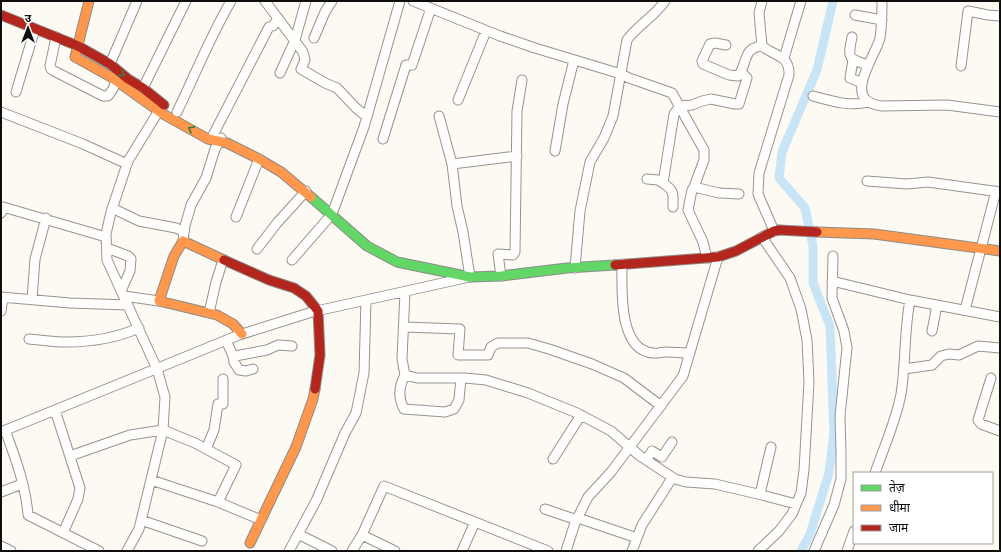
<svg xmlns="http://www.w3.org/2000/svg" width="1001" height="552" viewBox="0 0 1001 552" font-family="'Times New Roman','Noto Sans Devanagari',serif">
  <rect width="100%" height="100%" fill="#fcfaf2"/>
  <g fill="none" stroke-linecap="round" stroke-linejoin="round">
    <path stroke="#c8e4f7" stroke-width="9" d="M801 551 810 534 829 473 834 433 830 326 813 283V246L805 208 779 178 782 152 817 70 833 1"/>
    <defs>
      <path id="street" d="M265 1 303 52 305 60 301 69 325 83 337 88 356 108 367 117
        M413 1 500 36 535 48 621 74 629 78 672 93 704 150V160L694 187
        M762 1 759 13 762 46C774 56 790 55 789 75L759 173 758 194 774 231
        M882 1C882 13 882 26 880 38 875 58 840 101 882 106L947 105 1000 112
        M855 15 882 20
        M56 37 50 66 51 69 54 71 103 96H108L113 89 116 81
        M852 37C848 57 847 59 868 65
        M314 38 325 12 332 1
        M726 45 715 43 710 44 702 61 703 64 729 75 738 76C748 64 742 48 762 46
        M784 58 801 1
        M853 60 850 78 862 83
        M110 64 137 1
        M961 66 968 11 988 15 1000 16
        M280 73 295 40 306 1
        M143 88 186 1
        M16 92 35 29
        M813 96C832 101 850 107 868 102
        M458 100 486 31
        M1 112 83 144 127 164
        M177 112C195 75 210 37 231 1
        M439 116 452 164 457 206 463 232 470 277
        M211 139 269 27 273 26 278 18
        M383 139 406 65H412L431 8
        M555 151 563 104 574 60
        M452 164 517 156
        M647 179 658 180 663 183
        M867 181 907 184 928 182 1000 192
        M673 207C673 194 675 191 663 183L674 114 680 106 692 105 702 101 711 99 735 104H739L747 78 741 72
        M112 208 139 221 176 228 184 232
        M1 213 3 207 106 237
        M236 217 259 159
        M183 241 185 226 191 205 206 178 215 149 221 138
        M107 248 128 256 131 259 130 271 121 291
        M257 249 277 223 306 191
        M707 258 703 242 688 210 692 190 694 187 719 193 739 194
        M292 260 332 214 364 127 400 1
        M622 264C622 289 618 350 653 353 657 354 661 352 665 352 673 352 682 353 690 353
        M575 268 580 211 590 162 604 138 613 116 627 40C638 25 655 16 665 1
        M501 276 498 254 513 255 515 252 517 111 522 80
        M832 281 910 300 1000 317
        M405 292 402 359 405 375 417 378H465L486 380 528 393 577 413 611 431 640 456 675 479 686 482 715 484 762 495 796 504
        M124 296 159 301
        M1 297 70 303 128 305
        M32 299 35 259 46 218
        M965 310 996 191
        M1 311 3 298
        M209 313 216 282 223 260
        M404 327 460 329 458 355H488L491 347 498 343H528L549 349 592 364 624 378 661 406
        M932 331 937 305
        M29 339C41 340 54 342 66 342 90 342 116 338 139 328
        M226 340 233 356H235L267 350 278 345 292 346
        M233 356 234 362 239 370 246 371 253 369
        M904 369 932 365 941 356 949 354 959 355 978 346 1000 348
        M405 375C399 386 398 398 404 409L445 412 454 409 459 400 461 378
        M991 378 978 420 981 424 1000 431
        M55 410 80 488 78 499 63 533
        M5 430C15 457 26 486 28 515L99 551
        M1 432 239 335 312 312 465 278
        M206 449 214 430 218 404H223V379
        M70 456 130 435 163 430 195 443 236 465 218 502 151 480
        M553 459 581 415
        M646 460 652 451 662 457 672 442
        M875 473C884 447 896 421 901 394 906 363 904 331 910 300
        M1 492 22 484
        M760 494 771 447
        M218 502 261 520
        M545 509 577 520
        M578 518 637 538
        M141 520 202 541
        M298 534 332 551
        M362 535 395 551
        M1 546 11 551
        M127 551 139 529 163 430 165 397 157 369 107 260 106 234 111 212 128 161 161 107
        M289 551 316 501 345 433 356 413 364 373 366 300
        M352 551 362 535 384 486 548 551
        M462 551 475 522
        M566 551 575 523 588 497 611 472 683 376 718 257
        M632 551 642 525 672 478
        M758 551 779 531 792 514 801 493 804 470 809 382 807 340 801 309 790 278 762 237
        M814 551 834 505 841 479V452L840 416 847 348 844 331 832 298 833 256
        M847 551 854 531"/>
      <path id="fast" d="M311 197 367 246 397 262 470 277 501 276 567 268 615 265"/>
      <path id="slow" d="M89 1 75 57 111 77 163 114 208 139 227 143 259 159 281 172 311 197
        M817 232 874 234 1000 251
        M224 260 183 241 174 256 159 301 217 315 233 324 242 334
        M250 543 296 447 313 399 315 389"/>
      <path id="jam" d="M1 15 78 46 110 64 128 79 143 88 164 105
        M224 260 269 280 294 288 306 296 318 311 320 355 315 389
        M615 265 718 257 736 251 774 231 779 230 817 232"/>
    </defs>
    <use href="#street" stroke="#959491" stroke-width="11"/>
    <use href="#fast" stroke="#8c8b87" stroke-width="11"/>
    <use href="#slow" stroke="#8c8b87" stroke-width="11"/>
    <use href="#jam" stroke="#8c8b87" stroke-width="11"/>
    <use href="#street" stroke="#fffefd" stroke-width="9"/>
    <use href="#fast" stroke="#63d668" stroke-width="9"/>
    <use href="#slow" stroke="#ff974d" stroke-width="9"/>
    <use href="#jam" stroke="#b3261e" stroke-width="9"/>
  </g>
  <defs><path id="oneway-chevron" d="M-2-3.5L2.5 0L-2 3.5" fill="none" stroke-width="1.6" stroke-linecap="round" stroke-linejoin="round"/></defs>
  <g stroke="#3d7c40">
    <use href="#oneway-chevron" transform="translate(122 74) rotate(40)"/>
    <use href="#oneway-chevron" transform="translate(191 129) rotate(-152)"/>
  </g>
  <rect width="1001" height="552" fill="none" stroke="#0e0e0e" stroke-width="4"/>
  <rect x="853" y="472" width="140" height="72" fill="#ffffff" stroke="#9f9f9f"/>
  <rect x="861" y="485" width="20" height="6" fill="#63d668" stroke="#9f9f9f"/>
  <text x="889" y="492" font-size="12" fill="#0e0e0e">तेज़</text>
  <rect x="861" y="505" width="20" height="6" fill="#ff974d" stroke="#9f9f9f"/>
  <text x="889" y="512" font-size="12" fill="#0e0e0e">धीमा</text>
  <rect x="861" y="525" width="20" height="6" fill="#b3261e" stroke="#9f9f9f"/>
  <text x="889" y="532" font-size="12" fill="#0e0e0e">जाम</text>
  <g transform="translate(28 28)" stroke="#ffffff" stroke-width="3" paint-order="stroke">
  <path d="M0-3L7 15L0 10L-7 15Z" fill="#0e0e0e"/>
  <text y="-6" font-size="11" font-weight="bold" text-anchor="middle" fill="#0e0e0e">उ</text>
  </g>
</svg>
